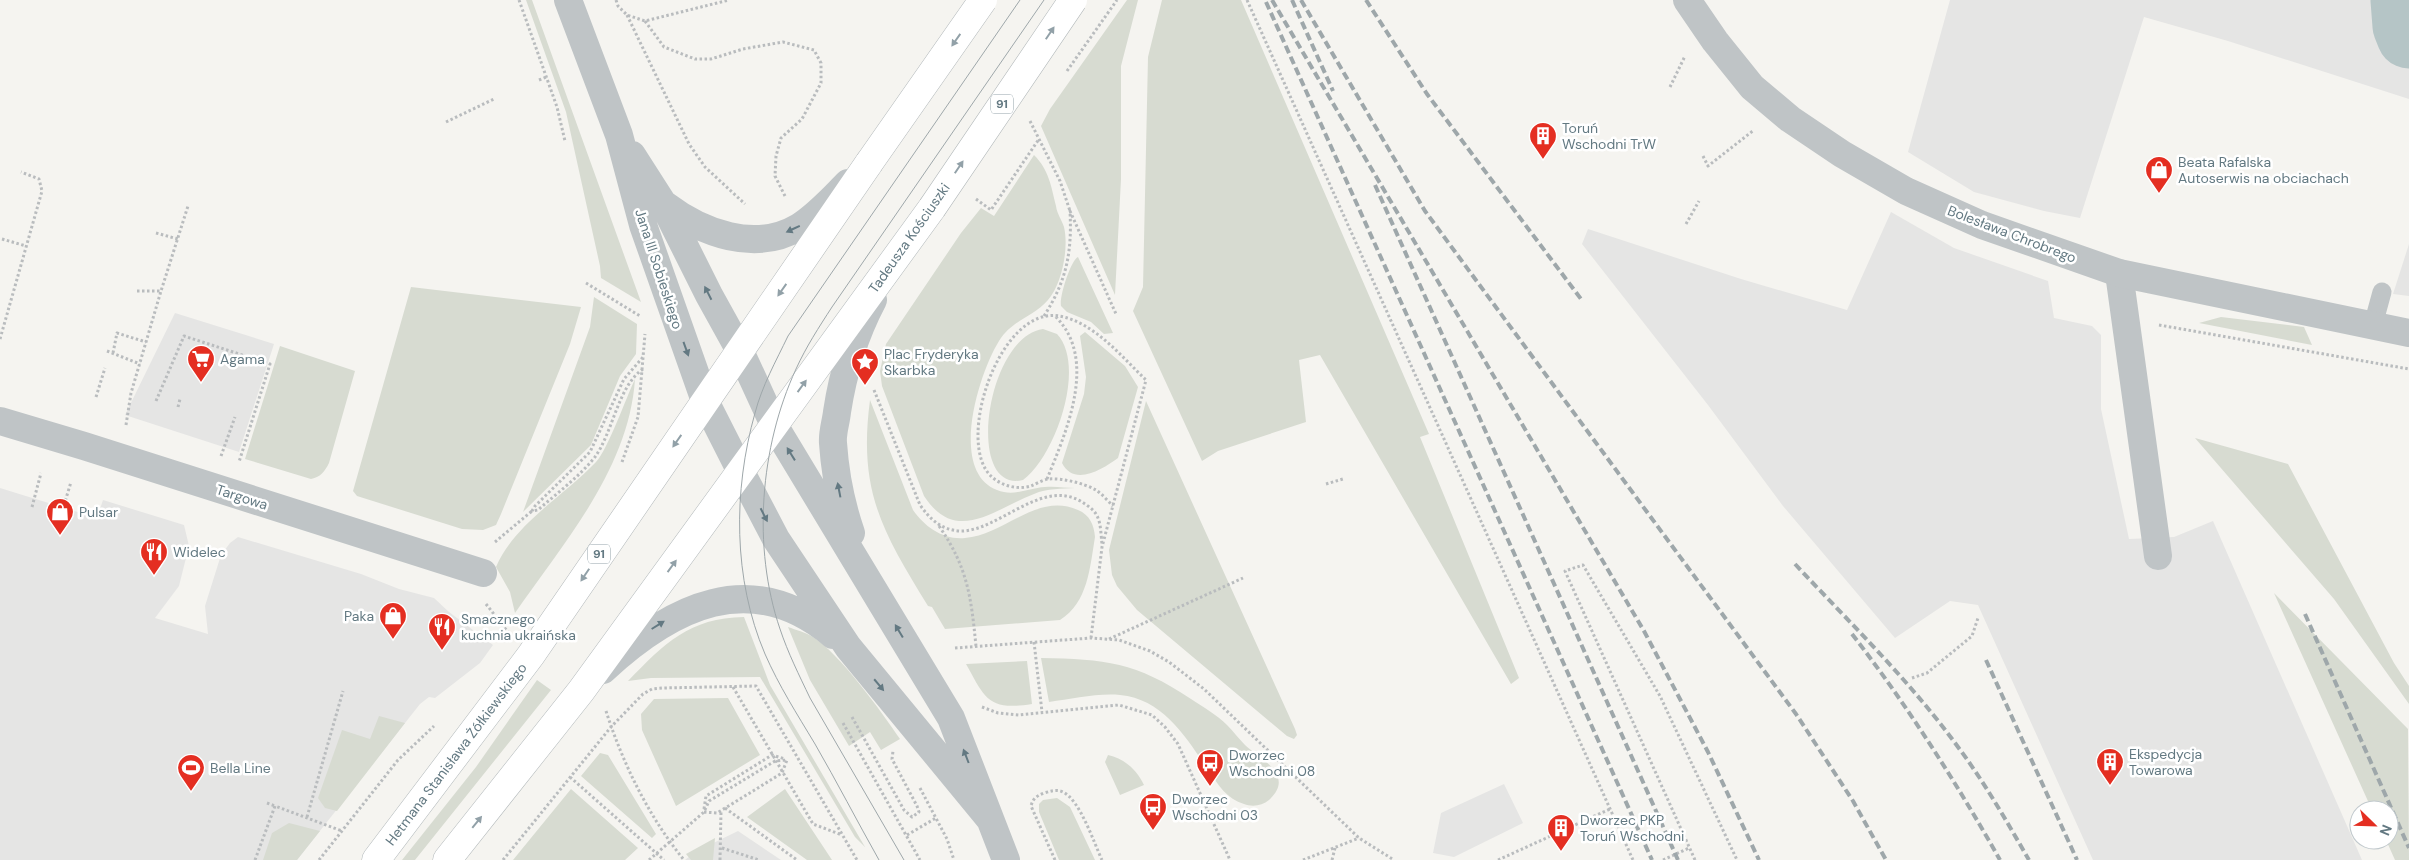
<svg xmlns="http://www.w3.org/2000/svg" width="2409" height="860" viewBox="0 0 2409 860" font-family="'DM Sans',sans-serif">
  <rect width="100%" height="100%" fill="#f5f4f0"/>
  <path fill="#e5e5e4" d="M1950 0H2389L2386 40 2409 68V99L2228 41 2144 17 2080 218 2044 211 1974 192 1908 152Z
    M1891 212 1954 248 2048 281 2054 318 2092 326 2101 335V409L2129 539 2174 537 2213 521 2362 860H2093L1978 605 1950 601 1895 638 1783 506 1708 405 1582 244 1588 229 1741 279 1847 310Z
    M2409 244V296L2393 294Z
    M175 313 274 344 239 452 125 415Z
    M0 488 97 518 103 500 184 525 189 546 179 586 155 618 208 634 205 606 221 555 230 543 238 537 361 574 399 589 434 598 449 612 493 645 480 663 435 698 429 697 420 704 297 860H0Z
    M1504 784 1523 823 1454 857 1433 853 1441 813Z
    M738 831 781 860H685L695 852Z"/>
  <path fill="#d7dbd1" d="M526 0H532L641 302 601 278 600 266 566 112Z
    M1127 0H1138L1121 66V179L1115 295 1041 126 1050 109Z
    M1162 0H1241L1429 434 1420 437 1519 678 1511 684 1320 355 1299 360 1306 422 1218 451 1202 461 1133 311 1143 287 1148 57Z
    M1034 155C1049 170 1051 186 1056 206 1057 214 1062 220 1064 227 1069 248 1062 284 1048 300 1032 318 1013 319 999 341 979 373 948 471 997 490 1014 497 1028 488 1045 487 1055 486 1066 488 1075 488 1062 489 1047 488 1034 494 993 510 956 545 924 496L882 386 880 371 886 344 961 233 981 208 994 216Z
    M1078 257 1113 333 1104 334 1091 322 1067 312 1061 306C1059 297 1071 260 1078 257Z
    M411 287 581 307 570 344 501 514 496 525 483 530 462 529 357 496 353 491Z
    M594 297 637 324 636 354 620 376 591 445 523 512 590 327Z
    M2221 317 2304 327 2312 345 2199 323Z
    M1043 329 1057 334C1087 366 1055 457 1023 480 964 494 986 337 1043 329Z
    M1085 332 1125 366 1138 387 1118 458C1103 469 1074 487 1062 463L1084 394 1086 377 1080 336Z
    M280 346 355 371 329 463C325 471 321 477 311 479L245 459Z
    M635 379C629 469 564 542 515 613L510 592 496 567C516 522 563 497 596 462 608 449 626 398 635 379Z
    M870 400 913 510C925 527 943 540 965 538 1004 535 1037 492 1078 510 1090 515 1094 525 1095 537 1090 567 1088 603 1060 620L945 629 932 607 928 606C882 531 858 491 870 400Z
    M1146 401 1295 729 1297 735 1294 739 1287 736 1137 610 1117 586 1112 575 1109 550Z
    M2195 438 2288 464 2394 663 2409 686V704L2334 599Z
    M2274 593 2408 729 2409 860H2395L2386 840H2389V810H2372Z
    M744 617 770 685 865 847 855 837 760 677 651 678 628 681C665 643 689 618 744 617Z
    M788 627C796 630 805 632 813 637 840 654 881 711 900 739L881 750 870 732 849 746 810 680Z
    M1041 658C1105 659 1136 662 1191 699 1203 707 1217 715 1227 725 1234 732 1239 739 1245 745 1260 759 1296 775 1269 800 1262 806 1252 807 1244 804 1227 799 1218 785 1209 771 1187 739 1164 699 1120 695 1097 693 1072 699 1049 702Z
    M1027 661 1032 704C988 711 985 698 966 664Z
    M537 680 551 690 415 860H402L476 767Z
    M728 698 760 755 676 806 642 730 641 714 654 699Z
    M379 716 405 723 337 811 325 808 318 798 342 730 370 739Z
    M600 753 608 755 656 834 652 838 581 776Z
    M1108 755C1125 759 1137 770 1144 785L1120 795 1105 762Z
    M571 789 638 848 625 860H513Z
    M785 789 832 860H807L747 817Z
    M1057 798 1070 807 1095 860H1059L1039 812V804L1043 800Z
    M289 823 320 831 297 860H263L272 833Z
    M715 838 713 860H691L686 854Z"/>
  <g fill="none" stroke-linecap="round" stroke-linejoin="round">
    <path stroke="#b5c5c6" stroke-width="65" d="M2403 0 2405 26 2409 36"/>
    <defs>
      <path id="primary" d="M376 860 531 655 869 163
        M447 860 581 691 932 208"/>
    </defs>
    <use href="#primary" stroke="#b2b8ba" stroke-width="29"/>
    <path stroke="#b9bcbe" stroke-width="3" stroke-dasharray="2.5 2.5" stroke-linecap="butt" d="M519 0 557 107 565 141
      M616 0 618 6 627 15 645 21 729 0
      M1247 0 1633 860
      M627 15 689 144 705 167 745 204
      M645 21 664 47 695 59H711L743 49 783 42 814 50 821 63V83L802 119 781 138 776 156 775 176 786 198
      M539 80 546 77
      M1670 87 1685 56
      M1030 121 1060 181 1070 211
      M446 122 494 99
      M1703 156 1708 166 1754 130
      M976 199 991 210 1039 139
      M1686 224 1699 201
      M156 233 178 239
      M2 239 26 246
      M586 283 640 316
      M137 291H161L188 206
      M1044 316C1067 280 1072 252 1070 211L1116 314
      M2159 325 2409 369
      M0 339 42 191 39 179 21 172
      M107 351 140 364
      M113 353 117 333 146 342
      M643 369C618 386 613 432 595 457 579 477 557 493 538 510L532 511 535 506 590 452 624 379 644 356
      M874 390 920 505C930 519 941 530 960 531 998 532 1042 477 1082 502 1088 506 1095 510 1098 518 1101 525 1101 536 1102 544
      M96 397 105 368
      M156 401 184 336 270 364 239 462
      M178 407 180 399
      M126 425 131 393 161 291
      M221 456 235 417
      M622 462 638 417 645 334
      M1047 479C1066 432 1099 359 1055 316
      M1326 484 1343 479
      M32 507 41 473
      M61 515 71 482
      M939 526C968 568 971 597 976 646
      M495 542 532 511
      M486 604 508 632
      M1091 638 1102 547 1146 380C1122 357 1094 322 1059 316 999 306 954 444 992 477 1002 486 1018 490 1031 486 1036 484 1042 480 1048 479 1063 478 1083 483 1096 490 1102 494 1108 501 1113 506
      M1109 639 1243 578
      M1034 642 1042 712
      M955 648 1091 638 1119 640 1150 651 1169 662 1204 689 1359 838 1394 860
      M1912 678 1927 673 1972 636 1978 618
      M733 687 813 824 842 835
      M982 707 998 713 1019 715 1119 705 1152 715 1165 727 1178 744 1230 860
      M606 711C623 764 649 817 684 860
      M852 717 904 810 912 817 919 812 917 806 892 759 893 751
      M843 723 920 860
      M570 777 664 860
      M920 788 947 839 954 860
      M267 803 275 806
      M725 808 797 860
      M704 809 706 796 764 760 772 755 785 759
      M704 812 717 813 753 791 782 773 787 760
      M307 817 343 691
      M907 835 936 818
      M722 848 759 860
      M255 860 275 806 342 831
      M319 860 398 760 434 726
      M503 860 611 727 643 694 652 689 663 688 756 686 857 860
      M649 860 704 812 709 801 775 761 787 760
      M720 860 721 811
      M1055 860 1031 806C1033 798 1037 796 1044 793 1051 791 1057 789 1063 792 1080 800 1094 843 1102 860
      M1303 860 1359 838
      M1332 860 1335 848
      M1498 860 1610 809
      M1663 860 1689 848
      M1695 860 1565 571 1583 565 1660 696 1737 860"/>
    <path stroke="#bfc4c6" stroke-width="19" d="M2373 325 2382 292"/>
    <path stroke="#bfc4c6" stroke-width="28" d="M2119 273 2158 556
      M0 421 84 446 483 573"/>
    <path stroke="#bfc4c6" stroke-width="28" d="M568 0 619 135 643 225 705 401 741 472 776 539 848 647 989 818
      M1687 0 1715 41 1752 87 1790 119 1842 154 1906 191 1982 225 2119 273 2409 333
      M632 155 664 205 709 295 740 351 774 425 951 718 1006 860
      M665 205C702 233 755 253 799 227 817 216 833 198 848 183
      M851 533C841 504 835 473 833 443 832 433 836 422 837 412 843 372 854 336 873 300
      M603 670C671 607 751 566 833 635"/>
    <use href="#primary" stroke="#fff" stroke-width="28"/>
    <path stroke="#9ea7aa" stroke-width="1" d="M879 860C857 821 837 782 815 744 797 714 779 686 765 654 733 579 733 491 755 413 762 386 776 361 788 336L1020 0
      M904 860 810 698C799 675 788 653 780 629 752 547 760 447 796 369 806 347 819 327 832 307L1044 0"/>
    <path stroke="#9ea7aa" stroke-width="4" stroke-dasharray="8 4" stroke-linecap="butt" d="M1272 0 1644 631 1708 752 1759 860
      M1292 0 1333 91
      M1301 0 1425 211 1796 714 1853 801 1886 860
      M1366 0 1427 94 1581 299
      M1266 2 1652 860
      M1375 185 1678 860
      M1795 564C1851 624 1910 681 1958 747 1985 783 2007 822 2029 860
      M2305 614 2409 848
      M1852 634C1907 705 1956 782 2000 860
      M1986 660 2077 860"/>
    <defs>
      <path id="primary-bridge" d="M869 163 983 0
        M932 208 1073 0"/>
    </defs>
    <use href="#primary-bridge" stroke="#b2b8ba" stroke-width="29" stroke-linecap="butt"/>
    <path stroke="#b9bcbe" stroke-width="3" stroke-dasharray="2.5 2.5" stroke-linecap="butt" d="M1067 71 1117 0"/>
    <use href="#primary-bridge" stroke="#fff" stroke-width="28"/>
  </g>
  <defs><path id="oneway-solid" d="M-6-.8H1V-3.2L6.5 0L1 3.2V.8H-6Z" transform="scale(1.25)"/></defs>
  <g fill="#92a1a8">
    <use href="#oneway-solid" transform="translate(1050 33) rotate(-56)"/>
    <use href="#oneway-solid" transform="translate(956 40) rotate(125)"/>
    <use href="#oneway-solid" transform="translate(959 167) rotate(-56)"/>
    <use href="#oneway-solid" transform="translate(782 290) rotate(125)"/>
    <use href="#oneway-solid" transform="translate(802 386) rotate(-54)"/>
    <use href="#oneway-solid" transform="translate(677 441) rotate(125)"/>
    <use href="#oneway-solid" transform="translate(672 566) rotate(-54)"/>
    <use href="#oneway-solid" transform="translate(585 575) rotate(124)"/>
    <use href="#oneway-solid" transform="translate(477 822) rotate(-51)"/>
  </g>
  <g fill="#637982">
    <use href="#oneway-solid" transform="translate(793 229) rotate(155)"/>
    <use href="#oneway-solid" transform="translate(708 293) rotate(-117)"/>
    <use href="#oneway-solid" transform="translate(686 349) rotate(70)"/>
    <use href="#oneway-solid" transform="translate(791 454) rotate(-122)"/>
    <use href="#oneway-solid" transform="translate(839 490) rotate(-101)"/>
    <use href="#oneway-solid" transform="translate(764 515) rotate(63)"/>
    <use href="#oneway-solid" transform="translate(658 625) rotate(-32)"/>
    <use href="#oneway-solid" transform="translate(899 631) rotate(-121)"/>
    <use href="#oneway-solid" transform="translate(879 685) rotate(50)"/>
    <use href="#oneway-solid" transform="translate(966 756) rotate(-111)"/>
  </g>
  <defs>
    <symbol id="building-pin" viewBox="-11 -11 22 30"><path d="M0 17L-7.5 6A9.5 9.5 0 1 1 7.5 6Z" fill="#e42e21" stroke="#fff"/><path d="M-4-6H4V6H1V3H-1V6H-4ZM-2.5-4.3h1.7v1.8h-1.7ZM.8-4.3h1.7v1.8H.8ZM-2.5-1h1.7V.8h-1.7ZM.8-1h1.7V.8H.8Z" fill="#fff"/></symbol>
    <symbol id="shop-pin" viewBox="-11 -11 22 30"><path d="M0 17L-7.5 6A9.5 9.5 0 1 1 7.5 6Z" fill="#e42e21" stroke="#fff"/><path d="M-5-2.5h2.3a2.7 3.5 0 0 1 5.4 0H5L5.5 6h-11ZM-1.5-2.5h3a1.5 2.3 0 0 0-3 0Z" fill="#fff"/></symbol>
    <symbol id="supermarket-pin" viewBox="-11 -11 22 30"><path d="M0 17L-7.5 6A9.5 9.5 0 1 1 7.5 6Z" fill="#e42e21" stroke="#fff"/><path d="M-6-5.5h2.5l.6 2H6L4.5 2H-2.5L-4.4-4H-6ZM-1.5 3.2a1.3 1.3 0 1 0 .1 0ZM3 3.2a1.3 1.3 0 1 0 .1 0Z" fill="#fff"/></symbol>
    <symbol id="sight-pin" viewBox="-11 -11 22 30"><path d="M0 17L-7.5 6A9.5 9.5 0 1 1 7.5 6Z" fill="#e42e21" stroke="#fff"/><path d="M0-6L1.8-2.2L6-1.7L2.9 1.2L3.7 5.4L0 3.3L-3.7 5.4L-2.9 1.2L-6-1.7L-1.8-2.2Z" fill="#fff"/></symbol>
    <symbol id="restaurant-pin" viewBox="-11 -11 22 30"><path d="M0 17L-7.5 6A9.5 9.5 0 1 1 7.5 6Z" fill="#e42e21" stroke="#fff"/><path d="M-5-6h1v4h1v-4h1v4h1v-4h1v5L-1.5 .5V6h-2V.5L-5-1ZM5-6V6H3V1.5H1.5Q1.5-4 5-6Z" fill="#fff"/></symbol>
    <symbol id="bus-pin" viewBox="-11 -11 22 30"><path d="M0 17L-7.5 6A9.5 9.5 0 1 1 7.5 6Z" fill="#e42e21" stroke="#fff"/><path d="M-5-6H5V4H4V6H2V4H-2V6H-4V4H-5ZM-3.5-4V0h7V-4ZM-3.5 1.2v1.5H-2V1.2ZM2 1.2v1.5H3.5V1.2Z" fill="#fff"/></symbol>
    <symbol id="stadium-pin" viewBox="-11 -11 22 30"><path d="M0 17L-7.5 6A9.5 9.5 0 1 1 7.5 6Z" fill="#e42e21" stroke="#fff"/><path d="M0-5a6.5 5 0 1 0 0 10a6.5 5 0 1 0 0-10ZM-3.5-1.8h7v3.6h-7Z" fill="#fff"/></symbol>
  </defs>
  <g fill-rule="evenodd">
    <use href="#building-pin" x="1527" y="120" width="32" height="43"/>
    <use href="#shop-pin" x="2143" y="154" width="32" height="43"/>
    <use href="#supermarket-pin" x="185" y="343" width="32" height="43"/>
    <use href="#sight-pin" x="849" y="346" width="32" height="43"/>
    <use href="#shop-pin" x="44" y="496" width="32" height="43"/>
    <use href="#restaurant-pin" x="138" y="536" width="32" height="43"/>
    <use href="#shop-pin" x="377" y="600" width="32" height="43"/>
    <use href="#restaurant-pin" x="426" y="611" width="32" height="43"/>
    <use href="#building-pin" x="2094" y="746" width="32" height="43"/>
    <use href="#bus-pin" x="1194" y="747" width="32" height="43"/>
    <use href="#stadium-pin" x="175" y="752" width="32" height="43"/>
    <use href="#bus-pin" x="1137" y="791" width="32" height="43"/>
    <use href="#building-pin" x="1545" y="812" width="32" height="43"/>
  </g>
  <g text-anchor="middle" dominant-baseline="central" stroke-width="5" stroke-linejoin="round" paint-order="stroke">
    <g fill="#fff" stroke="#92a1a8" stroke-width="1">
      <rect x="991" y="94.5" width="22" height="19" rx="4"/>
      <rect x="588" y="544.5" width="22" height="19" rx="4"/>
    </g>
    <g font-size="12" font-weight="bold" fill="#637982">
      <text x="1002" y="104">91</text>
      <text x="599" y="554">91</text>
    </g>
    <g font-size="14" fill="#637982" stroke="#fff" text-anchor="start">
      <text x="1562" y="128">Toruń<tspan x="1562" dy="16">Wschodni TrW</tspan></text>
      <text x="2178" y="162">Beata Rafalska<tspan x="2178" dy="16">Autoserwis na obciachach</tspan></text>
      <text x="884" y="354">Plac Fryderyka<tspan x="884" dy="16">Skarbka</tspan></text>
      <text x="220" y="359">Agama</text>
      <text x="79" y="512">Pulsar</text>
      <text x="173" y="552">Widelec</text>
      <text x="374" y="616" text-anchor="end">Paka</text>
      <text x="461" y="619">Smacznego<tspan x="461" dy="16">kuchnia ukraińska</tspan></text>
      <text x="2129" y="754">Ekspedycja<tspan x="2129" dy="16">Towarowa</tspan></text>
      <text x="1229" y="755">Dworzec<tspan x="1229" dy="16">Wschodni 08</tspan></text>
      <text x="210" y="768">Bella Line</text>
      <text x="1172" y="799">Dworzec<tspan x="1172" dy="16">Wschodni 03</tspan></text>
      <text x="1580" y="820">Dworzec PKP<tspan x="1580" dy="16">Toruń Wschodni</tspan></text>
    </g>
    <g font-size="14" fill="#637982" stroke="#fff">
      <text transform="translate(2012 234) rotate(21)">Bolesława Chrobrego</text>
      <text transform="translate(909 238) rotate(-55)">Tadeusza Kościuszki</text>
      <text transform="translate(659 269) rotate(72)">Jana III Sobieskiego</text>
      <text transform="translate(242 497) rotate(18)">Targowa</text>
      <text transform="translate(456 754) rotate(-53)">Hetmana Stanisława Żółkiewskiego</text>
    </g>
  </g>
  <g transform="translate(2374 825) rotate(113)"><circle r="24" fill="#ffffff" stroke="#c1c9cd"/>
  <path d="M0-4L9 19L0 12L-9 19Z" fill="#e42e21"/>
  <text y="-8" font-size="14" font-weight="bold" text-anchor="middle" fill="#637982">N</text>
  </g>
</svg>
